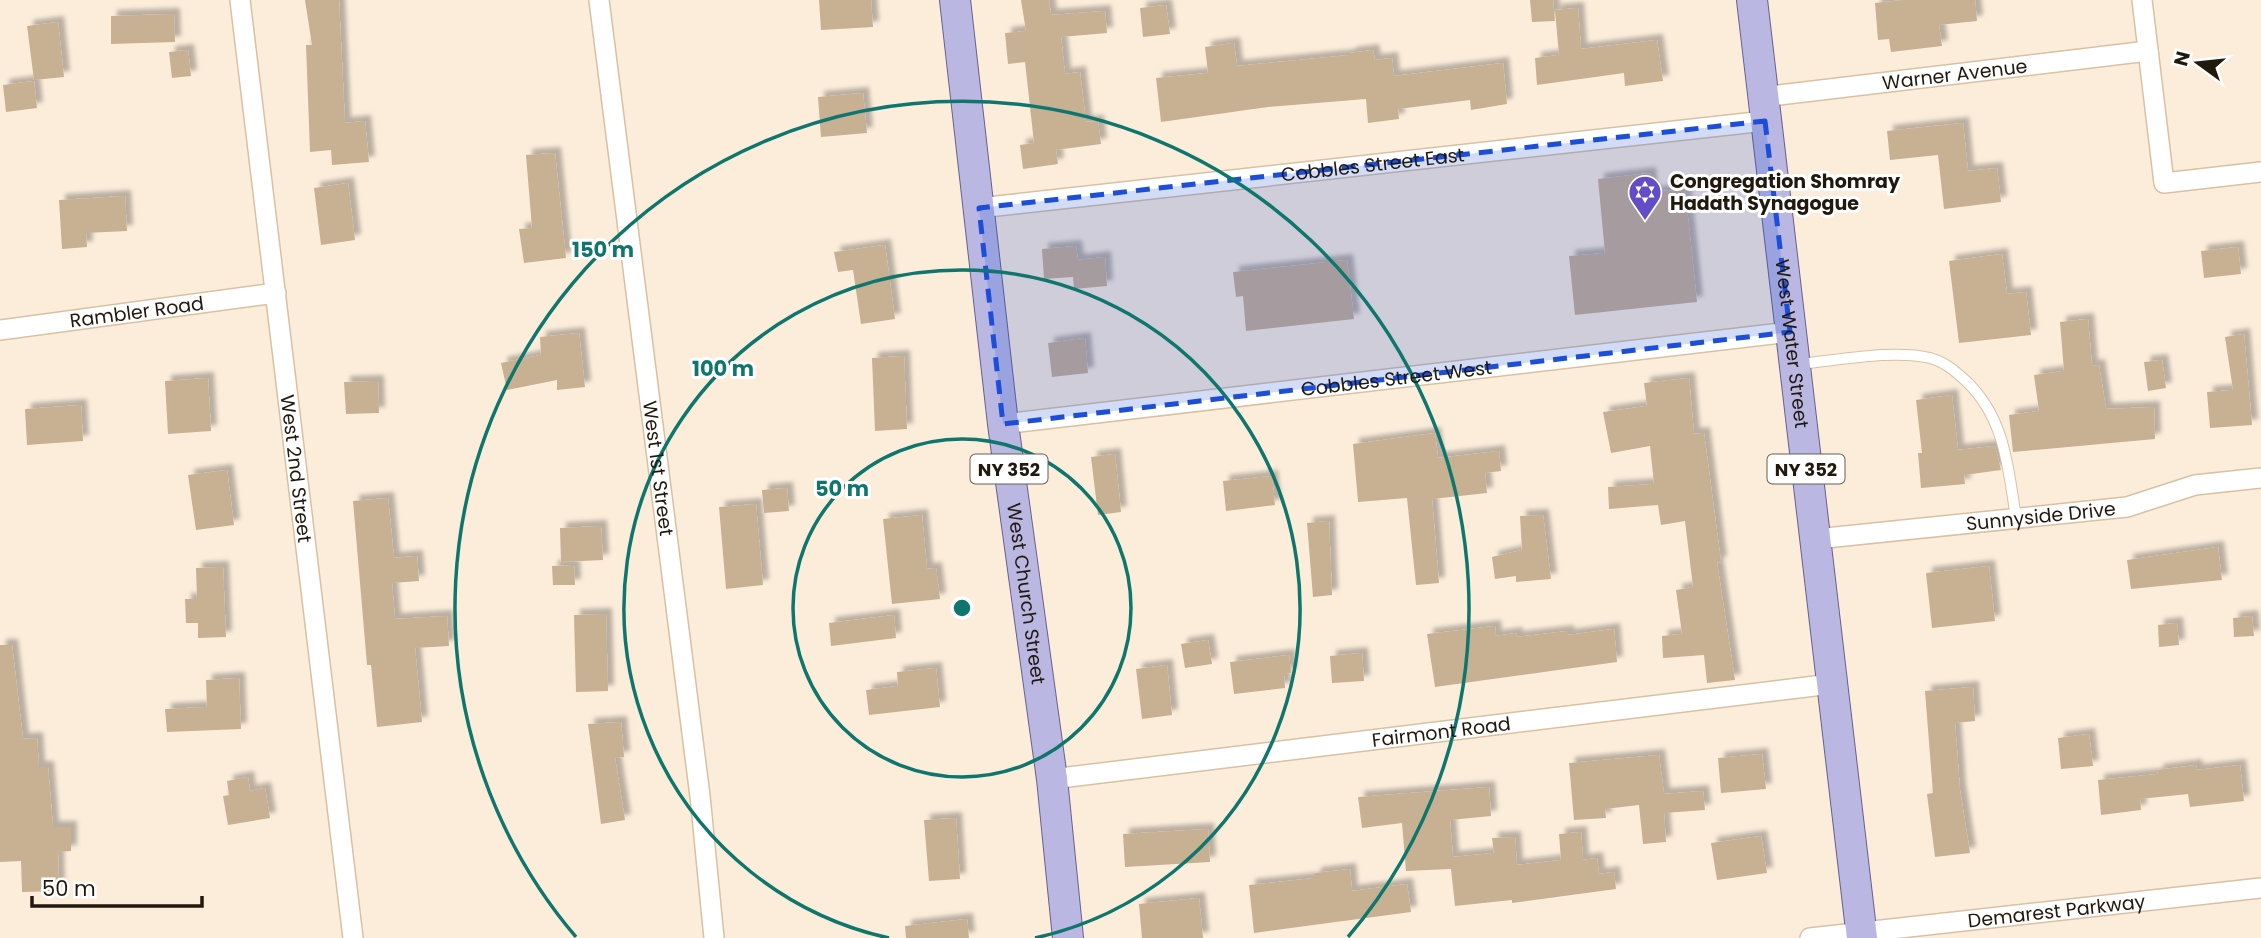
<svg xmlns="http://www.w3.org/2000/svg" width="2261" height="938" viewBox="0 0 2261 938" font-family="Poppins,sans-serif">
  <defs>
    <filter id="shadow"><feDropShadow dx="6" dy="-6" stdDeviation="2" flood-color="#0004"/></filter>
  </defs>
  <rect width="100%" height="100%" fill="#fceddb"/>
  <path fill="#c8b093" filter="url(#shadow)" d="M305 0H339L345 123 365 121 369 162 332 165 331 150 310 152 306 45H312Z
    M819 0H871L873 27 821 30Z
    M1021 0H1049L1051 15 1105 11 1107 33 1061 37 1065 74 1080 72 1086 122 1098 121 1101 144 1056 150 1058 164 1023 169 1020 145 1034 143 1025 62 1008 64 1005 33 1026 31Z
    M1530 0H1553L1555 21 1532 22Z
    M1904 0H1975L1977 21 1939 25 1942 46 1891 52 1889 39 1878 40 1875 3Z
    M1166 5 1170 34 1143 37 1140 8Z
    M1578 8 1581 49 1657 40 1663 81 1625 86 1624 73 1537 85 1535 58 1559 55 1555 10Z
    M174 14 175 42 111 44V16Z
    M58 22 64 77 34 80 27 26Z
    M1234 43 1237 66 1350 55V53L1373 50 1375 60 1392 58 1394 76 1503 63 1507 104 1471 110 1470 100 1398 109 1399 119 1368 123 1366 99 1268 107 1161 122 1156 78 1208 73 1205 47Z
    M188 50 191 76 172 78 169 52Z
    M34 81 37 108 6 112 3 85Z
    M863 93 867 133 821 137 818 97Z
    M1963 123 1968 171 1997 168 2001 202 1944 209 1938 155 1890 160 1887 131Z
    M555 153 566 258 524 263 519 229 532 228 526 155Z
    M1650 173 1652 192 1685 189 1697 302 1575 315 1569 256 1605 253 1598 179Z
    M348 183 355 240 321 245 314 188Z
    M125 196 127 231 86 233 87 247 62 249 59 200Z
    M885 245 895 319 861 324 853 270 838 272 834 252Z
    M1076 246 1078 260 1105 257 1107 286 1074 289 1073 277 1044 279 1042 249Z
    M2238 247 2241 274 2204 278 2201 251Z
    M2002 254 2007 294 2026 292 2031 335 1959 343 1949 261Z
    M1347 260 1354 319 1246 331 1243 296 1236 297 1233 272Z
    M2088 319 2092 366 2099 365 2106 409 2154 407 2155 439 2013 452 2009 415 2039 411 2034 375 2064 371 2060 322Z
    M579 333 585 387 557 390V380L507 390 501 363 541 355 540 337Z
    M2244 334 2252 425 2210 428 2207 392 2233 390 2225 337Z
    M1085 338 1088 373 1052 377 1048 343Z
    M904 356 907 429 875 431 872 358Z
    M2162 360 2166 388 2148 391 2144 362Z
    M208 378 211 431 168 434 165 381Z
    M1689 378 1694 434 1704 433 1721 562 1717 563 1735 680 1707 683 1704 655 1663 658 1662 636 1682 634 1676 590 1693 587 1685 521 1661 525 1658 505 1609 509 1608 487 1654 484 1650 446 1611 453 1603 412 1647 406 1644 383Z
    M378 381 379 413 346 414 344 382Z
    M1952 395 1958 450 1995 446 2001 470 1964 475 1965 484 1921 488 1918 453H1922L1916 400Z
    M81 405 83 441 27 445 25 409Z
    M1435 433 1438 458 1499 451 1501 471 1485 473 1487 493 1432 499 1439 583 1416 585 1407 498 1358 502 1353 444Z
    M1115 454 1121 512 1098 515 1091 457Z
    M227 470 234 525 196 530 188 475Z
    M1272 476 1275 505 1226 511 1223 481Z
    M787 488 789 511 764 513 762 490Z
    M388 498 394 558 417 556 419 581 392 583 395 619 447 616 449 646 415 648 422 722 377 727 371 665H367L353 501Z
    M756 504 763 585 726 589 719 507Z
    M922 515 927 569 936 568 940 599 892 604 883 519Z
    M1543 515 1551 579 1516 582V576L1495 579 1492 557 1522 550 1520 516Z
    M1329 521 1332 595 1313 597 1307 523Z
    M601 526 603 560 561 562 560 528Z
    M2218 547 2222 580 2131 589 2127 560Z
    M574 565 575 585H553L552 566Z
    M1989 566 1995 621 1932 628 1926 573Z
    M223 567 226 637 198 638V623H186L185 599H197L196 568Z
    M606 614 608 691 576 692 574 615Z
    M894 615 896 638 831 646 829 623Z
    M2252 616 2254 636 2234 637 2233 618Z
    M2177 623 2179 645 2159 647 2158 625Z
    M1495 626 1496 636 1516 633 1517 637 1568 631V635L1614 629 1617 662 1435 687 1427 634Z
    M1208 640 1212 664 1185 668 1181 644Z
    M0 645H12L23 739 37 738 39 767H48L53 827H71V851L58 852 59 891 22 892 21 861 0 862Z
    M1362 653 1364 681 1332 683 1330 656Z
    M1289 655 1291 673 1284 674 1285 688 1234 694 1230 662Z
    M1167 665 1172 715 1142 719 1136 669Z
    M936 668 940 707 869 715 866 690 898 686 897 672Z
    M239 678 241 729 167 732 165 709 207 707 206 680Z
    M1973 687 1975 721 1955 723 1960 790 1970 853 1935 857 1927 794 1933 793 1925 691Z
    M621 722 624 757 615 758 625 820 601 824 588 724Z
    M2089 734 2093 766 2061 769 2058 738Z
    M1762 754 1766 789 1721 793 1718 758Z
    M1659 755 1664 794 1703 791 1705 810 1664 813 1666 842 1643 844 1639 805 1605 809 1606 818 1574 820 1569 763Z
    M2196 765 2197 770 2240 765 2244 801 2190 807 2188 794 2140 799 2141 810 2101 815 2098 780 2158 774 2157 770Z
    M248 777 250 791 265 788 270 818 228 825 223 796 229 795 227 781Z
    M1489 787 1491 816 1450 820 1453 857 1494 853 1492 838 1515 837 1517 865 1561 860 1559 834 1581 832 1583 860 1597 858 1599 874 1614 872 1616 889 1512 903V900L1455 906 1451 869 1406 871 1402 823 1362 828 1358 797Z
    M956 818 960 879 929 881 924 820Z
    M1208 829 1210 862 1125 867 1123 834Z
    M1761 836 1767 873 1717 880 1711 843Z
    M1350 869 1352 891 1407 884 1411 912 1254 933 1249 885 1315 878V873Z
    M1199 898 1203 938H1142L1139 904Z
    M967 919 969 938H906L905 926Z"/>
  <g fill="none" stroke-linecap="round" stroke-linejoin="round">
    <defs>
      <path id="lane" d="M1797 364C1836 361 1892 349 1930 358 1945 362 1955 371 1966 381 2005 418 2008 467 2016 518"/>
      <g id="street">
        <path id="s1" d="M240 0 353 938"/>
        <path id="s2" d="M599 0 700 796 714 938"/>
        <path d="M2142 0 2164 183 2261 172"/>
        <path id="s3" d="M1762 97 2148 51"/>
        <path id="s4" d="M979 208 1765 121"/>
        <path id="s5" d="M0 330 276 293"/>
        <path id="s6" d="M1003 424 1790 332"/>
        <path id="s7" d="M1816 539 2127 507 2195 485 2261 478"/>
        <path id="s8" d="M1052 779 1831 684"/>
        <path id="s9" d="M1810 938 2261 888"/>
      </g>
      <g id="primary">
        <path id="s10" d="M955 0 1003 424 1052 779 1068 938"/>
        <path id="s11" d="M1752 0 1862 938"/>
      </g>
    </defs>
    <use href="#lane" stroke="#d8c1a3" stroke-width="12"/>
    <use href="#street" stroke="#d8c1a3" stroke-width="22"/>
    <use href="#primary" stroke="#67608c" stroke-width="32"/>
    <use href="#lane" stroke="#fff" stroke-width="10"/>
    <use href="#street" stroke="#fff" stroke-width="19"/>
    <use href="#primary" stroke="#bab7e3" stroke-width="30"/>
  </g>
  <path fill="#1d4ed8" fill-opacity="0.2" stroke="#1d4ed8" stroke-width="5" stroke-dasharray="14 9" stroke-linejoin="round" d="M1765 121 1790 332 1003 424 979 208Z"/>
  <g fill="none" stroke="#0f766e" stroke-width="3.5">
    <circle cx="962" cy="608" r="169"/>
    <path d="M889 938A338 338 0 1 1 1035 938"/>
    <path d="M576 937A507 507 0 1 1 1348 937"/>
  </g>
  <defs>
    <symbol id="synagogue-pin" viewBox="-11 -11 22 30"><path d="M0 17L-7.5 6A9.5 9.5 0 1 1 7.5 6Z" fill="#624dc6" stroke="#fff"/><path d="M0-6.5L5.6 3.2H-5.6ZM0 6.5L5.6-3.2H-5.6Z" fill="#fff"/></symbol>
  </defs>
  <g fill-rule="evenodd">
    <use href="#synagogue-pin" x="1626" y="173" width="38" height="52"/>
  </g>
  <g text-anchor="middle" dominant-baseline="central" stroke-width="6" stroke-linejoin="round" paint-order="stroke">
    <g fill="#fff" stroke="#645e56" stroke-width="2">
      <rect x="970.5" y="454.5" width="77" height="29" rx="5"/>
      <rect x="1767.5" y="454.5" width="77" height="29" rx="5"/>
    </g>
    <g font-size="18" font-weight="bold" fill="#21190e">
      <text x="1009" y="469">NY 352</text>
      <text x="1806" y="469">NY 352</text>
    </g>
    <g font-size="19" fill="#21190e" stroke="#fff">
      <text stroke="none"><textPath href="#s3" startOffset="194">Warner Avenue</textPath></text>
      <text stroke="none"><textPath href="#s4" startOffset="396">Cobbles Street East</textPath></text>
      <text stroke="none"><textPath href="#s5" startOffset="138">Rambler Road</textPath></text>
      <text stroke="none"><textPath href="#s11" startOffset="346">West Water Street</textPath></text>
      <text stroke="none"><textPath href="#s6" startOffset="396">Cobbles Street West</textPath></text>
      <text stroke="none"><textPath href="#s1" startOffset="472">West 2nd Street</textPath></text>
      <text stroke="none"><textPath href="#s2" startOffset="472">West 1st Street</textPath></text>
      <text stroke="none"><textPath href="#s7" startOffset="226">Sunnyside Drive</textPath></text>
      <text stroke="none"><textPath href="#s10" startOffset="598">West Church Street</textPath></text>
      <text stroke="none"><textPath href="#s8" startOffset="392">Fairmont Road</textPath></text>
      <text stroke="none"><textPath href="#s9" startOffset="248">Demarest Parkway</textPath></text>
    </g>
    <g font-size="19" font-weight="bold" fill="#21190e" stroke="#fff" text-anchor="start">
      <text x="1670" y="181">Congregation Shomray<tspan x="1670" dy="22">Hadath Synagogue</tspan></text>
    </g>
  </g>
  <circle cx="962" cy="608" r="10" fill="#0f766e" stroke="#fff" stroke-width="3.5"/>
  <g font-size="21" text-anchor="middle" font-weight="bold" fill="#0f766e" stroke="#fff" stroke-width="6" stroke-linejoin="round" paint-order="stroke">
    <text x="603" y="257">150 m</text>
    <text x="723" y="376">100 m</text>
    <text x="842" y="496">50 m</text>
  </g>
  <g transform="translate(2198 63) rotate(285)" stroke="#ffffff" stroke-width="5" paint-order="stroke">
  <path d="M0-5L12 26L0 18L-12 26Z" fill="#21190e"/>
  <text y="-10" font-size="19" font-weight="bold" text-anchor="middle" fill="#21190e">N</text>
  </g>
  <path d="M32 896v10h170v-10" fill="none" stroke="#21190e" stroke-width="3.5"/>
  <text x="42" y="896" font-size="21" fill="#21190e" stroke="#ffffff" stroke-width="5" paint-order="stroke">50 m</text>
</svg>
